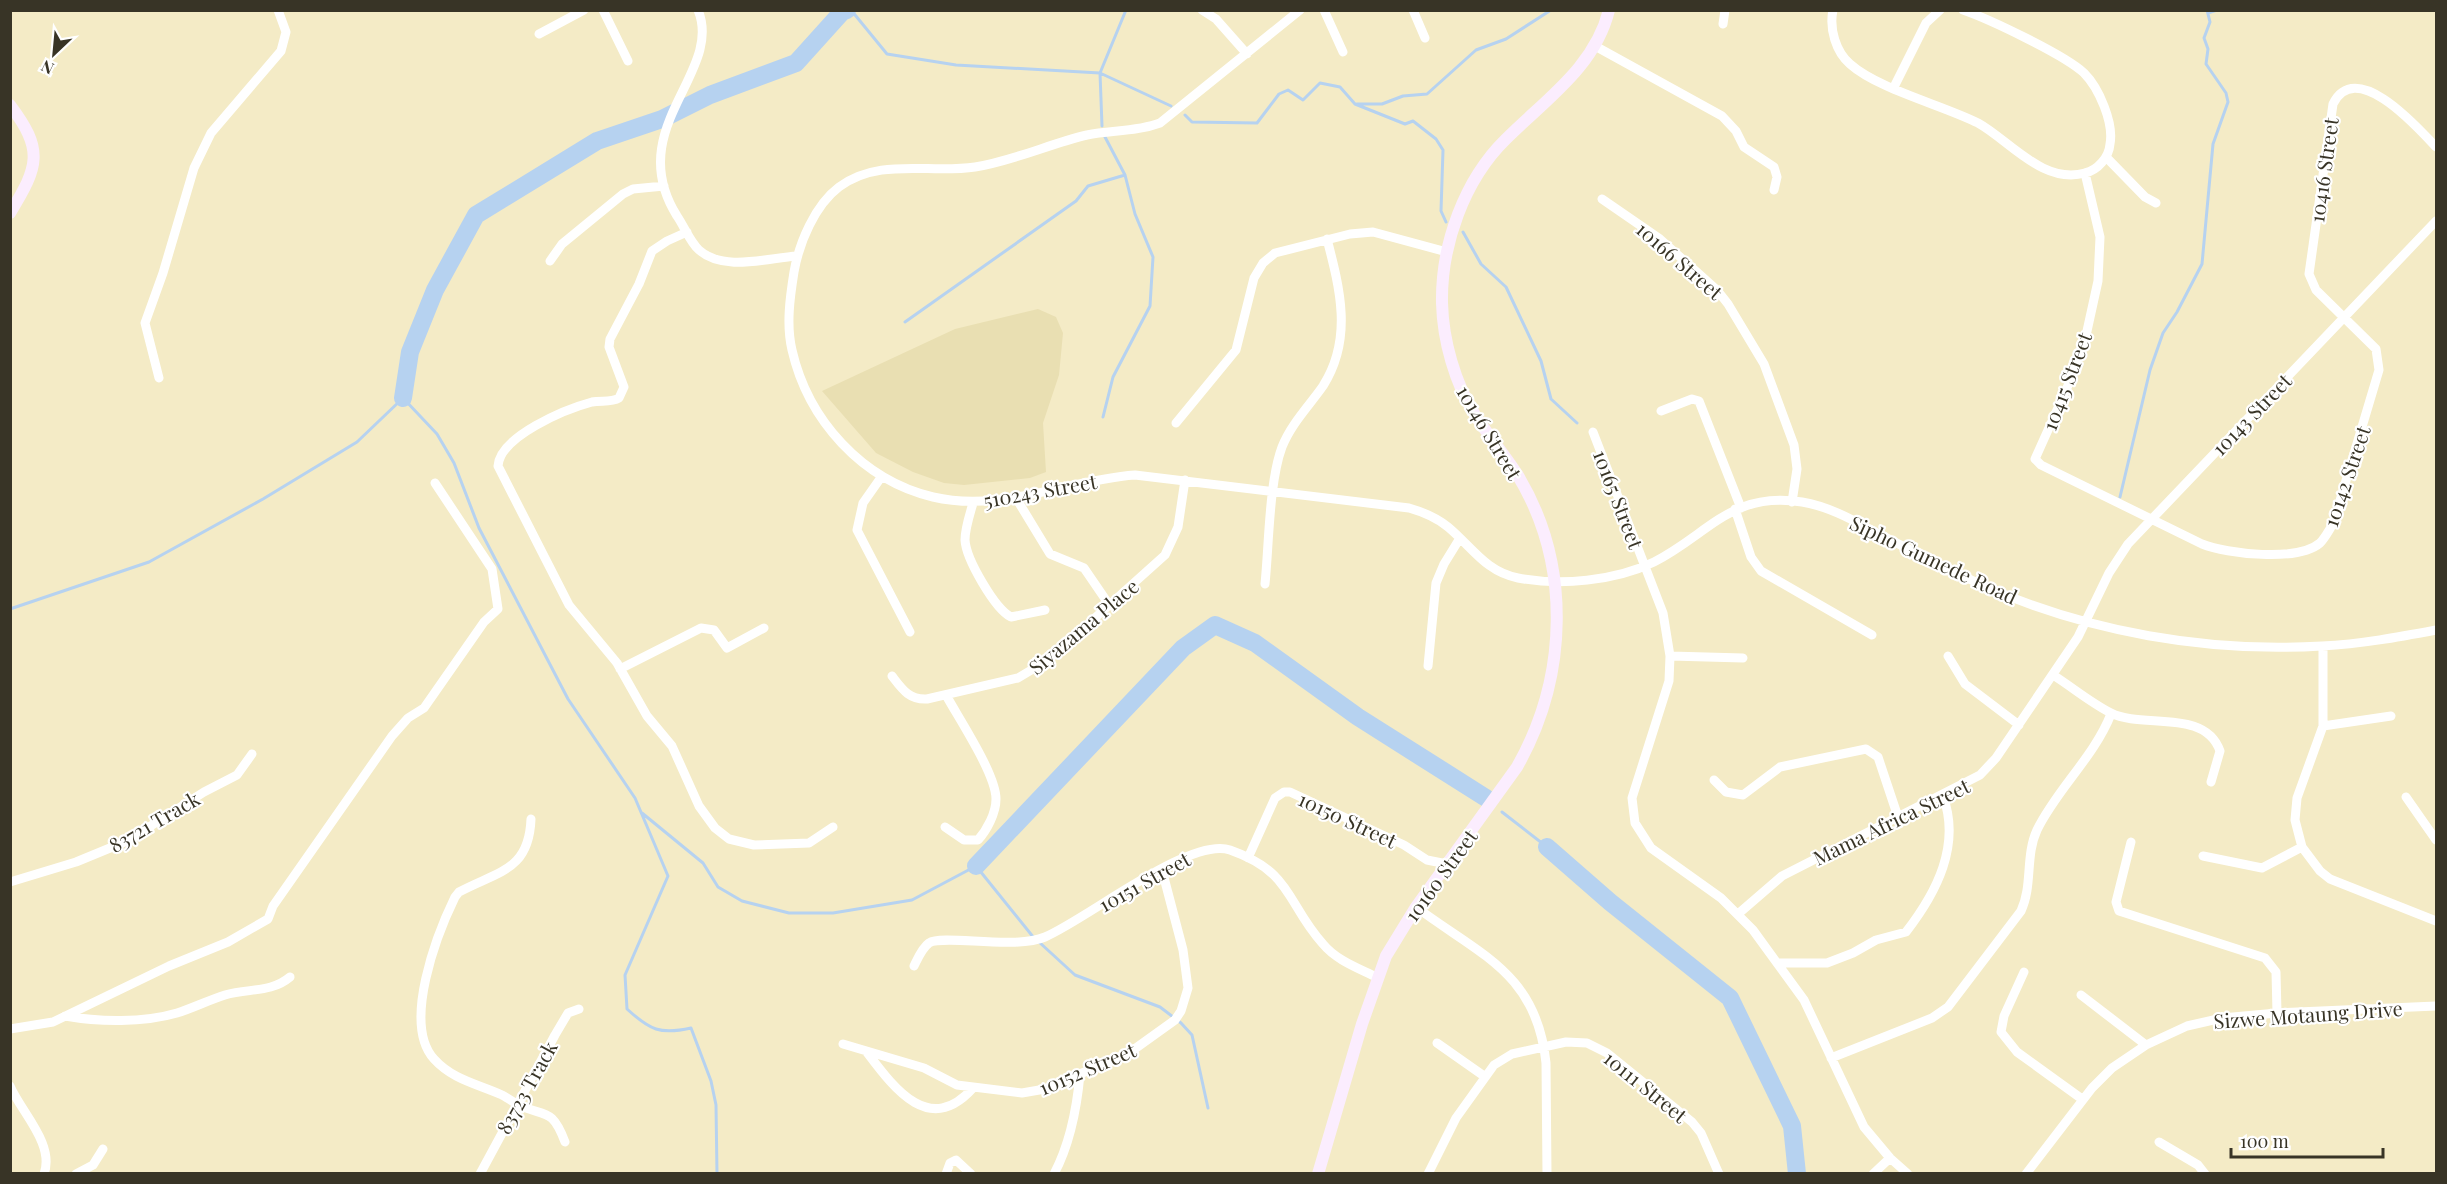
<svg xmlns="http://www.w3.org/2000/svg" width="2447" height="1184" viewBox="0 0 2447 1184" font-family="'Playfair Display',serif">
  <rect width="100%" height="100%" fill="#f4ebc6"/>
  <path fill="#e9dfb2" d="M1038 309 1056 317 1063 333 1059 375 1043 423 1046 472 1030 478 964 485 944 483 913 472 876 453 822 391 955 329Z"/>
  <g fill="none" stroke-linecap="round" stroke-linejoin="round">
    <path stroke="#b6d2f0" stroke-width="3" d="M851 10 887 54 956 65 1100 73 1171 106
      M2208 13 2217 10
      M1357 104H1382L1403 96 1427 94 1476 50 1506 39 1551 10
      M1185 115 1192 122 1257 123 1279 94 1288 90 1303 100 1320 83 1340 87 1355 104 1405 124 1413 121 1436 139 1443 150 1441 211 1446 222
      M1102 126 1100 73 1126 10
      M1463 232 1481 264 1506 287 1541 361 1551 399 1577 423
      M905 322 1076 201 1088 186 1125 175
      M1103 417 1113 377 1150 306 1153 257 1135 214 1125 175 1105 137
      M2120 497 2150 370 2163 333 2177 312 2202 264 2213 144 2228 102 2226 93 2206 64 2208 49 2204 38 2210 22 2207 10
      M10 609 149 562 263 499 357 442 403 398 437 434 454 463 479 528 568 699 635 798 668 876 625 975 627 1009C650 1030 660 1035 691 1028L711 1081 716 1105 717 1174
      M1502 812 1547 847
      M642 813 703 863 718 887 742 901 789 913H833L912 900 976 866 1034 938
      M1039 942 1075 975 1160 1007 1181 1023 1192 1035 1208 1108"/>
    <path stroke="#b6d2f0" stroke-width="18" d="M403 398 410 352 435 290 476 215 597 141 662 119 710 95 796 63 842 12 847 10
      M1547 847 1610 902 1730 998 1792 1126 1797 1174
      M976 866 1183 648 1215 625 1255 643 1358 717 1486 798"/>
    <path stroke="#fff" stroke-width="9" d="M603 10 628 61
      M698 10C724 73 622 128 677 216 684 226 690 242 699 250 724 272 767 258 797 256
      M1202 10 1216 19 1247 54
      M1300 10 1160 123C1136 132 1111 130 1087 135 1049 144 1013 161 975 167 929 174 879 157 839 187 815 205 799 243 794 272 790 297 786 325 792 350 808 420 862 480 933 497 1002 513 1066 480 1135 475L1409 508C1423 512 1437 518 1448 527 1472 547 1486 572 1518 578 1560 586 1615 581 1654 562 1709 534 1731 491 1802 502 1832 507 1858 523 1883 536 1916 553 1949 570 1982 585 2087 632 2208 653 2322 646 2361 644 2399 637 2436 630
      M1324 10 1343 52
      M1413 10 1425 38
      M1833 10C1829 29 1836 52 1850 64 1878 89 1942 105 1978 123 2009 140 2043 185 2085 173 2098 170 2109 157 2110 144 2114 123 2099 88 2084 73 2065 55 1989 19 1963 10
      M1723 24 1725 10
      M539 34 584 10
      M1595 46 1722 116 1736 131 1744 147 1774 167 1777 177 1774 190
      M1894 87 1926 23 1940 10
      M2106 157 2145 197 2156 203
      M2085 173 2100 237 2098 281 2087 331 2070 381 2035 459 2041 465 2202 544C2227 554 2298 562 2320 543 2325 538 2329 530 2333 524L2379 370 2376 349 2316 290 2309 274 2333 104C2356 57 2419 129 2436 147
      M1602 199 1660 239 1717 290 1728 304 1764 364 1794 445 1797 469 1792 502
      M687 232 667 241 652 251 639 284 610 339 609 347 624 387 619 398C611 403 601 400 592 402 566 409 500 436 498 466L569 605 617 663 647 716 672 746 699 806 715 828 729 839 754 845 809 843 833 827
      M550 261 562 244 623 194 633 189 664 186
      M159 378 145 323 163 273 194 168 211 133 281 51 286 32 278 10
      M1661 411 1692 399 1699 401 1741 508
      M1176 423 1236 350 1254 278 1263 263 1275 253 1350 234 1373 232 1447 252
      M1593 432 1663 613 1670 656 1669 681 1632 798 1635 823 1651 848 1721 898 1753 930 1804 1000 1864 1127 1890 1158 1908 1174
      M882 476 863 503 857 530 910 632
      M1016 498 1050 554 1084 568 1110 606
      M973 503C970 514 965 528 965 540 966 559 995 609 1011 617L1045 610
      M1735 509 1751 557 1761 571 1872 635
      M1265 584C1269 545 1269 482 1282 447 1291 424 1309 406 1323 386 1353 339 1340 289 1327 239
      M2323 646V726L2297 798 2295 820 2302 847 2320 871 2330 879 2436 921
      M1670 656 1743 658
      M1948 656 1965 684 2019 725
      M1428 666 1436 583 1444 564 1460 538
      M620 669 701 628 714 630 727 648 764 628
      M2053 675C2072 687 2091 703 2111 713 2142 729 2205 708 2220 751L2211 782
      M892 676C902 689 909 700 927 699L1018 678 1048 660 1165 555 1178 527 1185 480
      M2323 726 2391 716
      M1714 780 1726 792 1743 795 1780 767 1866 749 1878 757 1898 817
      M2406 797 2436 840
      M531 819C529 871 498 871 459 892L455 897C437 934 402 1024 434 1059 453 1080 478 1084 502 1095 508 1098 513 1102 518 1105 545 1117 552 1107 565 1142
      M945 827 964 840H978C987 830 996 813 996 799 996 774 959 719 946 695
      M2131 842 2116 902 2119 911 2265 958 2276 972 2277 1013
      M2203 856 2262 868 2302 847
      M1248 858 1275 798 1284 792H1290L1404 845 1427 860 1447 864
      M10 882 76 862 127 841 204 792 237 775 252 754
      M1416 907C1480 955 1537 973 1546 1063L1547 1174
      M1738 914 1782 876 1980 775 1996 758 2078 637 2109 573 2128 544 2436 221
      M1777 963H1827L1853 953 1876 940 1906 932C1937 892 1961 845 1943 796
      M914 966C918 958 922 948 929 943 943 934 1014 950 1045 937 1086 920 1190 836 1230 850 1293 872 1286 903 1323 944 1336 960 1358 968 1376 977
      M2024 972 2004 1016 2001 1032 2017 1052 2082 1099
      M2081 995 2146 1045
      M65 1016C99 1022 143 1023 177 1013 193 1008 209 1000 225 995 249 988 271 993 290 977
      M10 1029 53 1022 169 966 228 942 268 919 273 906 392 736 408 718 424 708 484 622 498 609 492 569 435 483
      M1437 1043 1484 1076
      M843 1044 924 1068 957 1085 1022 1093 1045 1089 1129 1053 1175 1020 1181 1011 1188 988 1183 950 1162 870
      M866 1051C894 1088 929 1137 973 1088
      M1831 1058 1932 1018 1948 1007 2021 911C2033 885 2025 856 2037 830 2057 789 2094 757 2111 714
      M10 1086C21 1112 55 1144 44 1174
      M2159 1142 2198 1165 2205 1174
      M76 1174 93 1165 103 1149
      M480 1174 555 1035 568 1013 579 1009
      M946 1174 950 1163 956 1160 971 1174
      M1054 1174C1070 1144 1077 1107 1080 1074
      M1428 1174 1456 1118 1494 1065 1512 1054 1566 1042 1587 1043 1607 1053 1692 1122 1701 1133 1719 1174
      M1873 1174 1890 1158
      M2026 1174 2092 1088 2112 1068 2146 1045 2187 1026 2222 1018 2277 1013 2436 1006"/>
    <path stroke="#fbedfe" stroke-width="12" d="M10 105C44 150 39 166 10 213
      M1318 1174 1362 1024 1386 956 1416 907 1517 767C1568 677 1572 564 1517 474 1504 454 1488 435 1475 415 1455 383 1443 341 1442 303 1441 245 1464 180 1506 139 1545 100 1595 67 1609 10"/>
  </g>
  <g text-anchor="middle" dominant-baseline="central" stroke-width="4.5" stroke-linejoin="round" paint-order="stroke">
    <g font-size="20" fill="#383426" stroke="#fff">
      <text transform="translate(2323 170) rotate(-82)">10416 Street</text>
      <text transform="translate(1680 260) rotate(41)">10166 Street</text>
      <text transform="translate(2066 381) rotate(-69)">10415 Street</text>
      <text transform="translate(2251 414) rotate(-46)">10143 Street</text>
      <text transform="translate(1490 432) rotate(59)">10146 Street</text>
      <text transform="translate(2346 476) rotate(-71)">10142 Street</text>
      <text transform="translate(1040 490) rotate(-10)">510243 Street</text>
      <text transform="translate(1619 499) rotate(69)">10165 Street</text>
      <text transform="translate(1934 559) rotate(25)">Sipho Gumede Road</text>
      <text transform="translate(1083 626) rotate(-40)">Siyazama Place</text>
      <text transform="translate(1348 819) rotate(25)">10150 Street</text>
      <text transform="translate(154 821) rotate(-30)">83721 Track</text>
      <text transform="translate(1891 821) rotate(-26)">Mama Africa Street</text>
      <text transform="translate(1440 875) rotate(-54)">10160 Street</text>
      <text transform="translate(1144 881) rotate(-29)">10151 Street</text>
      <text transform="translate(2308 1014) rotate(-4)">Sizwe Motaung Drive</text>
      <text transform="translate(1087 1068) rotate(-23)">10152 Street</text>
      <text transform="translate(1646 1086) rotate(39)">10111 Street</text>
      <text transform="translate(526 1087) rotate(-61)">83723 Track</text>
    </g>
  </g>
  <rect width="2447" height="1184" fill="none" stroke="#383426" stroke-width="24"/>
  <g transform="translate(54 54) rotate(206)" stroke="#ffffff" stroke-width="4.5" paint-order="stroke">
  <path d="M0-4.5L10 22L0 15L-10 22Z" fill="#383426"/>
  <text y="-9" font-size="16" font-weight="bold" text-anchor="middle" fill="#383426">N</text>
  </g>
  <path d="M2231 1148v9h152v-9" fill="none" stroke="#383426" stroke-width="3"/>
  <text x="2240" y="1148" font-size="18" fill="#383426" stroke="#ffffff" stroke-width="4.5" paint-order="stroke">100 m</text>
</svg>
